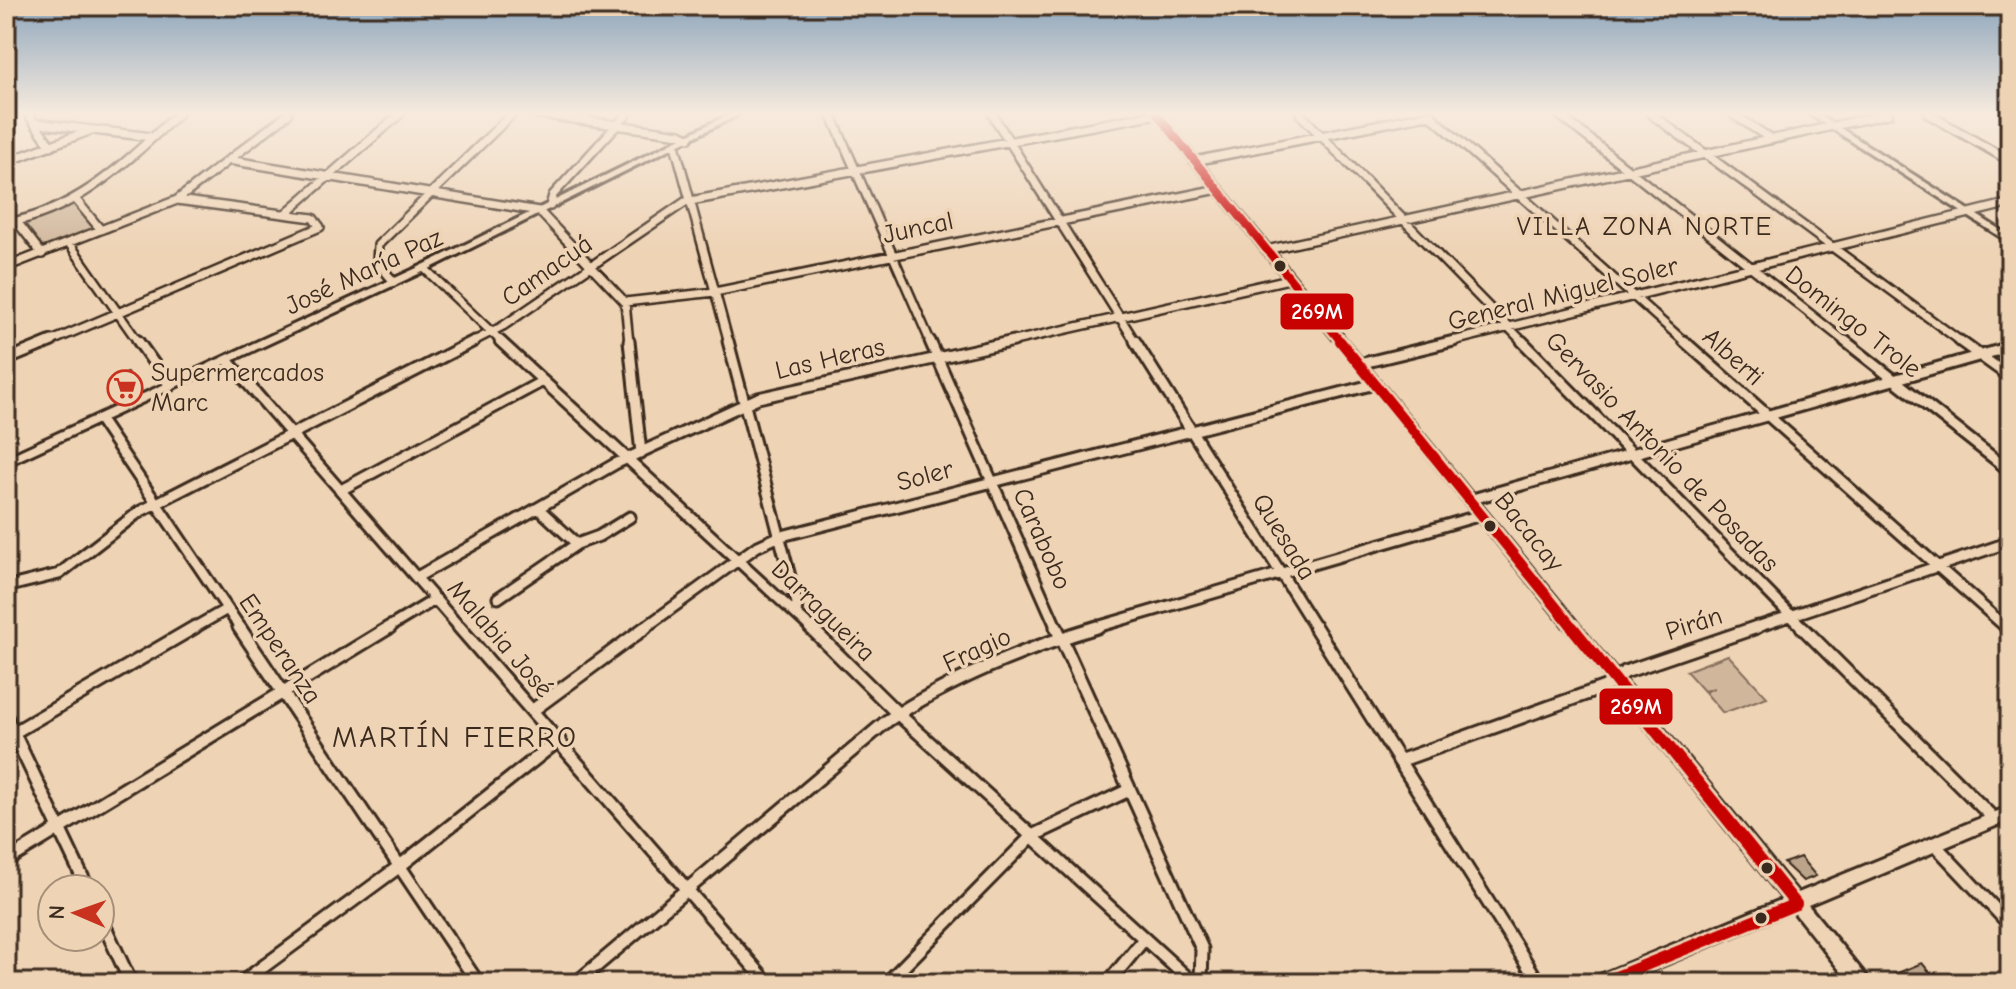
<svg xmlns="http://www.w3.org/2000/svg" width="2016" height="989" viewBox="0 0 2016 989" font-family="'Comic Neue',sans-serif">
  <rect width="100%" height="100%" fill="#eed3b5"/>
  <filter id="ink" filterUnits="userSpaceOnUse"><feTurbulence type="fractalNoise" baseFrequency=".0125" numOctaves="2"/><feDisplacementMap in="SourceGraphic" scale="16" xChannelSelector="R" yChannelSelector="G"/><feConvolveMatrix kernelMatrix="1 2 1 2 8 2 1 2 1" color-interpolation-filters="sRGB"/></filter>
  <g filter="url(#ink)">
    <path fill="#d0b79c" stroke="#86705d" stroke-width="2" d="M77 201 101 230 42 254 18 223Z
      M1728 655 1767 697 1723 713 1705 692 1714 688 1704 691 1686 671Z"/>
    <path fill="#bca48b" stroke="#3b2a1e" stroke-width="2" d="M127 373 140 392 121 401 108 382Z
      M1800 857 1816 876 1803 881 1784 863Z
      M1922 963 1939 983H1893L1888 977Z"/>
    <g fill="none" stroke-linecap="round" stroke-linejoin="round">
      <defs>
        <path id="street-far2" d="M28 114 51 146
          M538 114 680 134 689 138
          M831 114 931 343
          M992 114 1136 343
          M1300 114 1524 343
          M1429 114 1686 343
          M1558 114 1847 343
          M1651 114 1963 343
          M1733 114 1771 139
          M1928 114 2010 161
          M35 123 152 137
          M675 145 729 343
          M228 160 539 211 625 302 629 343
          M1194 161 1432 114
          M6 162 89 131
          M77 201 101 230
          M550 206 553 195 627 114
          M285 214 400 114
          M6 223C78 211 126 162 178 114
          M18 223 42 254
          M69 243 139 343
          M1266 250 1888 114
          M6 267 177 200 288 114
          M424 268 503 343
          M394 282 377 262 378 245 512 114
          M625 302 715 292 1218 189
          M47 343 320 227 313 218 177 200
          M470 343 503 326 685 202 1157 114
          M1005 343 1289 279
          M1445 343 2010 203"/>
        <path id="street-far1" d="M138 341 170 386
          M500 341 812 629
          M629 341 641 453
          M728 341 797 603 796 614
          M930 341 1057 629
          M1135 341 1316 629
          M1522 341 1804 629
          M1684 341 2008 629
          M1845 341 2010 471
          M1960 341 2010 377
          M6 360 52 341
          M228 361 461 629
          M1359 364 1454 341
          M100 420 241 629
          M341 490 543 381
          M1469 500 2010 347
          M538 508 577 544
          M417 577 615 464 758 398 1014 341
          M6 587 59 574 139 512 474 341
          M498 598 577 544 599 536 630 517
          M192 629 227 609
          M386 629 436 599
          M643 629 756 547 778 537 1375 384
          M1090 629 1481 515
          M1751 629 2010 542"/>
        <path id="street" d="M239 627 478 983
          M459 627 768 983
          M810 627 897 713 1193 983
          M1056 627 1202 949 1201 983
          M1315 627 1539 983
          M1802 627 1994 819
          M2006 627 2010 631
          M533 710 646 627
          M6 717 88 889
          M13 733 195 627
          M1399 761 1605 687 1625 672 1757 627
          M1935 845 2010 925
          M6 861 390 627
          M100 916 131 983
          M241 983 400 866 559 740
          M576 983 887 721C948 680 1027 648 1097 627
          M887 983 1032 836 1129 790
          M1108 983 1144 939"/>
        <path id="secondary" d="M730 114H740L427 270 6 466V457L421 266Z
          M1153 114H1161L1798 893 2010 806V820L1808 905 1867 977 1869 983H1850L1793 911 1621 983H1593L1595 977 1783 899Z
          M1809 114H1818L2010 236V243Z"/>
      </defs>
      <use href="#street-far2" stroke="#3b2a1e" stroke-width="12"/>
      <use href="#street-far1" stroke="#3b2a1e" stroke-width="15"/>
      <use href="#street" stroke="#3b2a1e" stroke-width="17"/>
      <use href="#secondary" stroke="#3b2a1e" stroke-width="6"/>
      <use href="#street-far2" stroke="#eed3b5" stroke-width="7"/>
      <use href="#street-far1" stroke="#eed3b5" stroke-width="9"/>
      <use href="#street" stroke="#eed3b5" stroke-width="11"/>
      <use href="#secondary" fill="#eed3b5" fill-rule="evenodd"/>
      <defs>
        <path id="bus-1-far2" d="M1157 114 1342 343"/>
        <path id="bus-1-far1" d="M1340 341 1574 629"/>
        <path id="bus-1" d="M1572 627 1796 904
          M1601 983 1796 904"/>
      </defs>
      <use href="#bus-1-far2" stroke="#eed3b5" stroke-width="13"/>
      <use href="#bus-1-far1" stroke="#eed3b5" stroke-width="16"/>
      <use href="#bus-1" stroke="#eed3b5" stroke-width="18"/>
      <use href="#bus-1-far2" stroke="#c70201" stroke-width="8"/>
      <use href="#bus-1-far1" stroke="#c70201" stroke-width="10"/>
      <use href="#bus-1" stroke="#c70201" stroke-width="12"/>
    </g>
  </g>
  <linearGradient id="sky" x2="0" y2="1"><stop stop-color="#8ea6bc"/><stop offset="0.45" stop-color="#f7ebde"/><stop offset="1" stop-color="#f7ebde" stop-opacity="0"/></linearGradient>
  <rect width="2016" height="252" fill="url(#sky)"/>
  <defs>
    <symbol id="supermarket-ring" viewBox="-11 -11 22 22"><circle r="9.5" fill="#eed3b5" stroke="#c8321e" stroke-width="1.5"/><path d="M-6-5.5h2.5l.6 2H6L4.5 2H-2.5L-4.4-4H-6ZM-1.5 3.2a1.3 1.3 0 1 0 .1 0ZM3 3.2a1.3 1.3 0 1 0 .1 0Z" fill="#c8321e"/></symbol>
  </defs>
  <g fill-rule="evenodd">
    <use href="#supermarket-ring" x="105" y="368" width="40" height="40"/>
  </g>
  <g fill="#3b2a1e" stroke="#eed3b5" stroke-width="3">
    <circle cx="1280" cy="266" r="7"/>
    <circle cx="1490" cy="526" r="7"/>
    <circle cx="1767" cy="868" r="7"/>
    <circle cx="1761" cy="918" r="7"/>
  </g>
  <g text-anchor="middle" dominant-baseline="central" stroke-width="7" stroke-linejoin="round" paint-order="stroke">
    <g font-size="26" letter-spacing="2" fill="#3b2a1e" stroke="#eed3b5">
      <text x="1645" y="227">VILLA ZONA NORTE</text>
    </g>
    <g font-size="26" fill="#3b2a1e" stroke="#eed3b5">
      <text transform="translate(918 228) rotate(-12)">Juncal</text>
      <text transform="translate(547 271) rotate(-35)">Camacuá</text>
      <text transform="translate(364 272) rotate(-25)">José María Paz</text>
      <text transform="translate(1563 294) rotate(-14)">General Miguel Soler</text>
      <text transform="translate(1853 322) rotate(38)">Domingo Trole</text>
      <text transform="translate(1733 357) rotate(42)">Alberti</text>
      <text transform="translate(830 359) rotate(-13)">Las Heras</text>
      <text transform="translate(1662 452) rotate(46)">Gervasio Antonio de Posadas</text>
      <text transform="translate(925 476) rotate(-15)">Soler</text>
      <text transform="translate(1529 532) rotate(51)">Bacacay</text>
      <text transform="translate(1284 537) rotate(58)">Quesada</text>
      <text transform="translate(1042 539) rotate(66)">Carabobo</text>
      <text transform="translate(823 611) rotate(44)">Darragueira</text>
      <text transform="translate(1694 624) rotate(-18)">Pirán</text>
      <text transform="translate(500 639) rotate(49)">Malabia José</text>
      <text transform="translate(280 649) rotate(56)">Emperanza</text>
      <text transform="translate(977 650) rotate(-25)">Fragio</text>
    </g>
    <g font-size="26" fill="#3b2a1e" stroke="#eed3b5" text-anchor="start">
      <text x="151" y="373">Supermercados<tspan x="151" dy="30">Marc</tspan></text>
    </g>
    <g font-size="30" letter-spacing="2" fill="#3b2a1e" stroke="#eed3b5">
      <text x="455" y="737">MARTÍN FIERRO</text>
    </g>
  </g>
  <g stroke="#eed3b5" stroke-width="3">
    <rect x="1279" y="292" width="76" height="39" rx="8" fill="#c70201"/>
    <rect x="1598" y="687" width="76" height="39" rx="8" fill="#c70201"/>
  </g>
  <g font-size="22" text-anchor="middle" font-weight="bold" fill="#fff">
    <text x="1317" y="319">269M</text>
    <text x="1636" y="714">269M</text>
  </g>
  <rect width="2016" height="989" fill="none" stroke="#eed3b5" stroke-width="32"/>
  <rect x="16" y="16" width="1984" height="957" fill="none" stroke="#3b2a1e" stroke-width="3" filter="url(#ink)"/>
  <g transform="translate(76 913) rotate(272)"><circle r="38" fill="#eed3b5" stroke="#a68f79" stroke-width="2"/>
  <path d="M0-6L14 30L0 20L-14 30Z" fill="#c8321e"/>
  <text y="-12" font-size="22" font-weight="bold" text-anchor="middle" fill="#3b2a1e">N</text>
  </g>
</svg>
